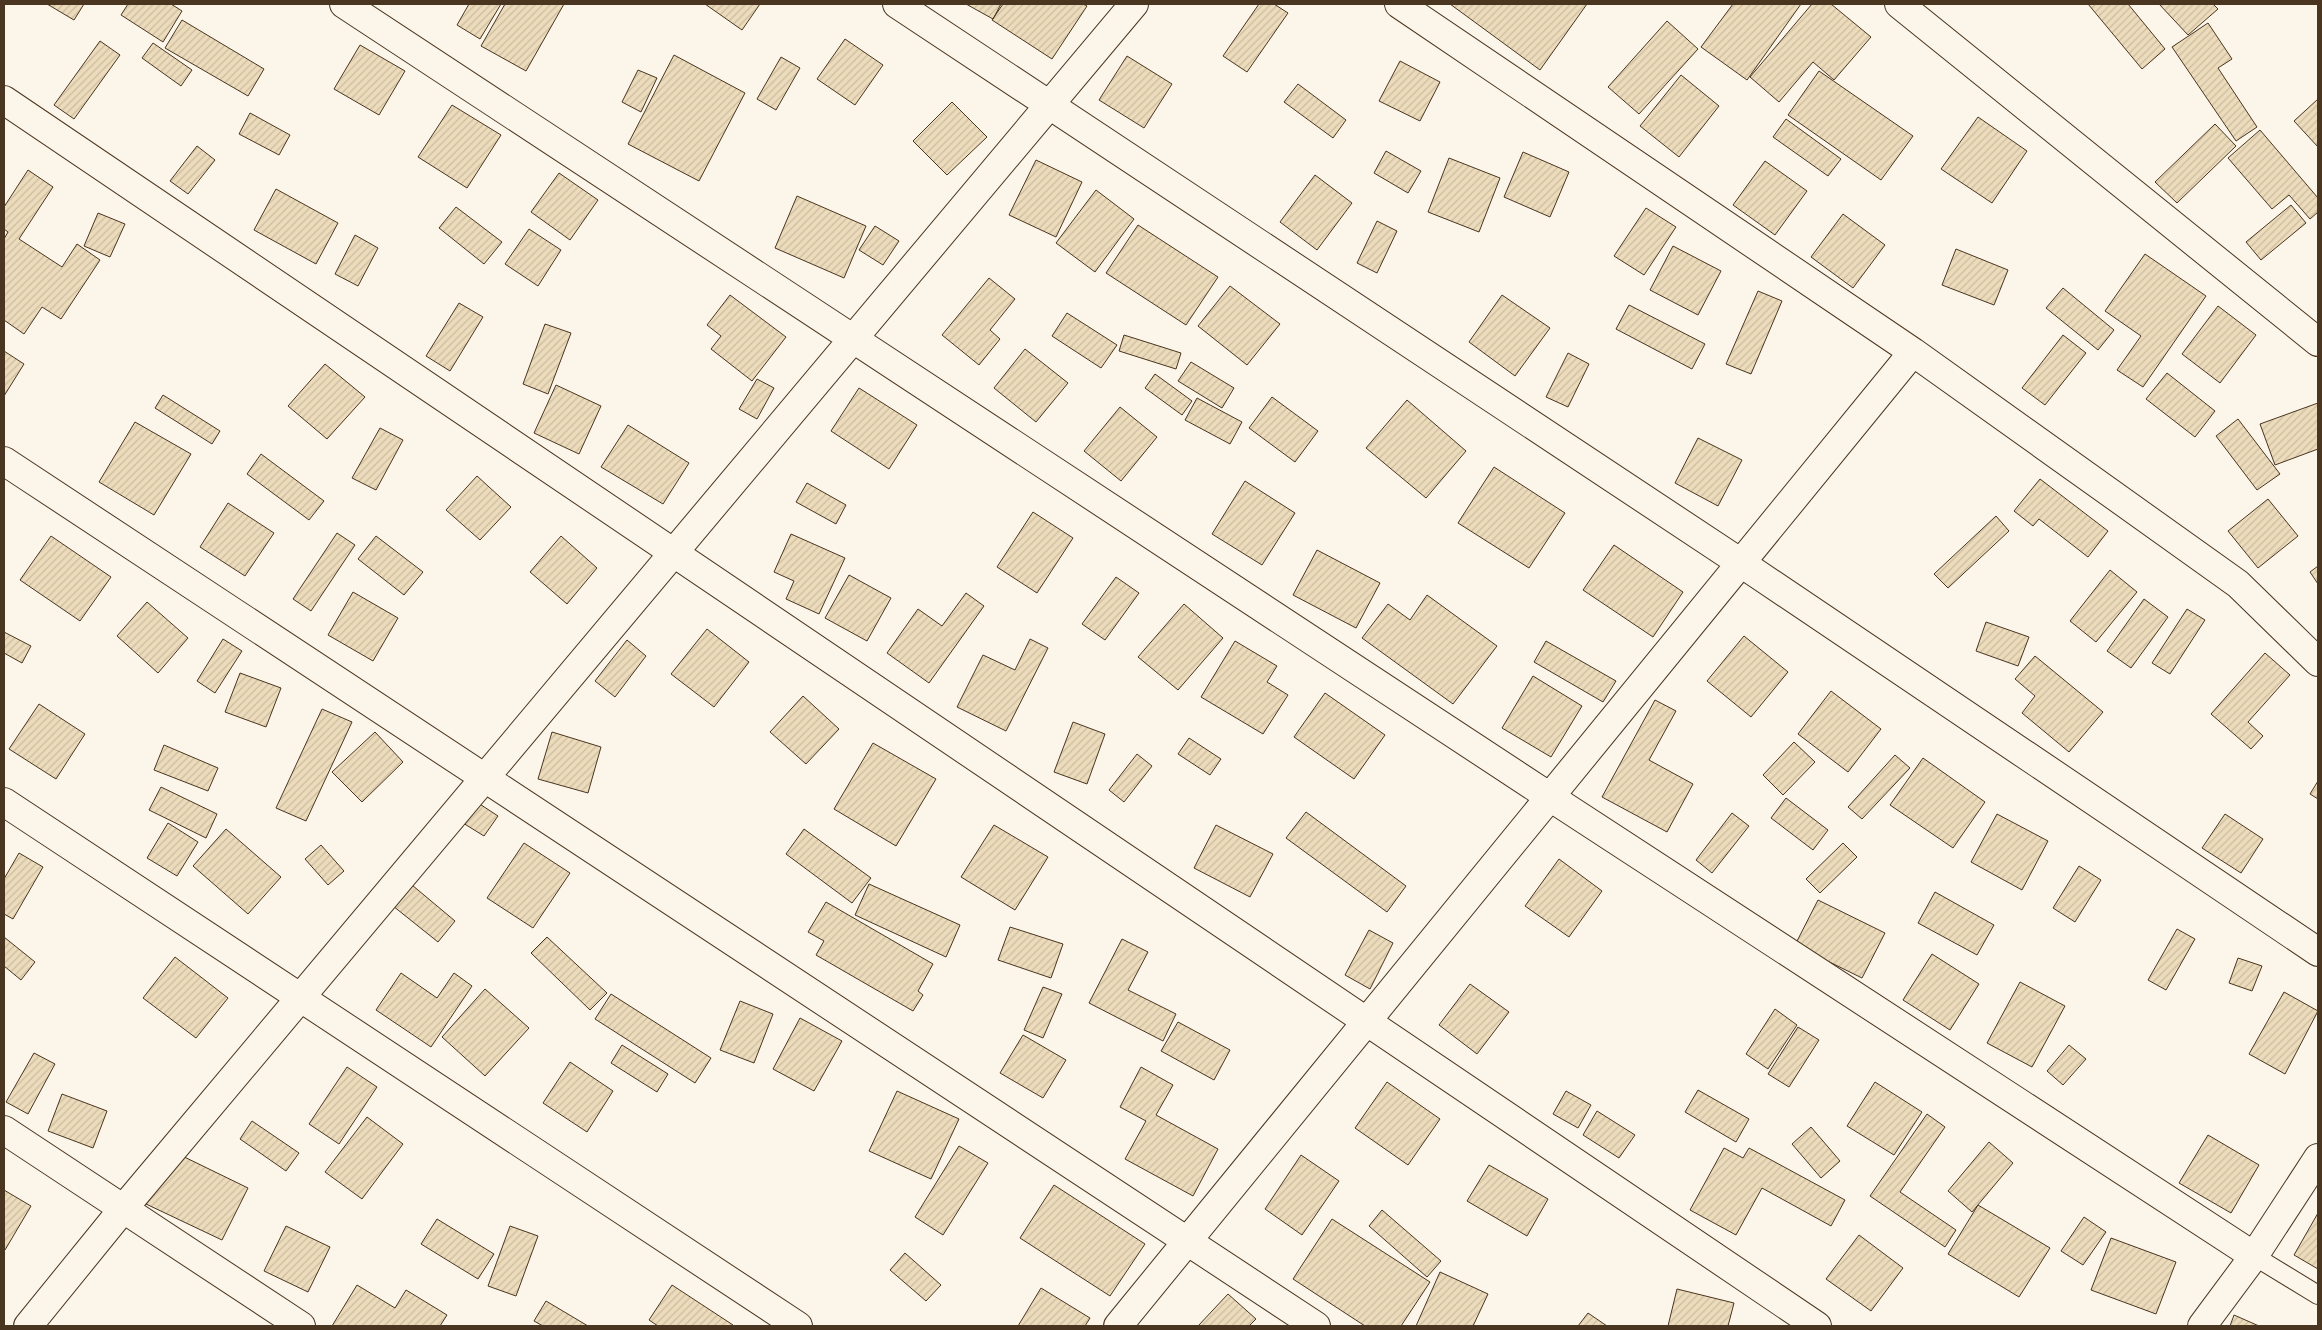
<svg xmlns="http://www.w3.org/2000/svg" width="2322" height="1330" viewBox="0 0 2322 1330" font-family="Quicksand,sans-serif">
  <defs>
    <pattern id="building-hatch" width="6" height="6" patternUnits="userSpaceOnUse" patternTransform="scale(1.25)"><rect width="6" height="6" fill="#ecdcbc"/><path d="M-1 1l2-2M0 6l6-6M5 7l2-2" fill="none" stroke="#ccbda1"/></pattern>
  </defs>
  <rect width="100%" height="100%" fill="#fbf6e9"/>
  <path fill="url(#building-hatch)" stroke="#4a3520" d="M47 4H84L74 20Z
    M128 4H171L182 11 163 42 121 15Z
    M469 4H501L480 39 457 25Z
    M505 4H564L526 71 481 46Z
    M705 4H760L742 30Z
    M966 4H1001L993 19Z
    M1003 4H1083L1087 6 1052 59 992 20Z
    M1259 4H1274L1288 13 1247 72 1223 56Z
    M1450 4H1587L1540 70Z
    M1733 4H1801L1747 80 1701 47Z
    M1812 4H1831L1871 37 1834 80 1813 62 1779 102 1750 77Z
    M2088 4H2128L2165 49 2142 69Z
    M2159 4H2213L2218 9 2188 35Z
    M182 20 264 69 248 96 165 48Z
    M1667 21 1698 49 1639 114 1608 87Z
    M2208 23 2232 59 2218 68 2257 127 2236 141 2172 47Z
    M845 39 883 65 855 105 817 79Z
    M100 41 120 55 74 119 54 105Z
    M153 43 192 70 181 86 142 58Z
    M360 45 405 71 379 115 334 89Z
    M674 55 745 93 699 181 628 144Z
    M1127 56 1172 84 1144 128 1099 100Z
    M781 57 800 68 776 110 757 99Z
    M1400 61 1440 82 1420 121 1379 101Z
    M638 70 657 78 641 112 622 102Z
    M1819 71 1913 136 1881 180 1788 115Z
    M1681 75 1719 106 1679 157 1640 126Z
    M1298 84 1346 120 1333 138 1284 102Z
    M2318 99V147L2294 121Z
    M952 102 987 137 947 175 913 141Z
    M452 105 501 135 467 188 418 157Z
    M250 113 290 135 279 155 239 134Z
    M1978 117 2027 151 1992 203 1941 169Z
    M1786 119 1841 159 1828 176 1773 137Z
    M2215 124 2236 146 2177 203 2155 182Z
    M2260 130 2318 198V212L2310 219 2289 195 2272 209 2228 158Z
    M197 146 215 160 188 194 170 181Z
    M1386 151 1421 171 1408 193 1374 173Z
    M1523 152 1569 172 1550 217 1504 197Z
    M1449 158 1500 178 1479 232 1428 212Z
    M1036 160 1082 182 1056 237 1009 215Z
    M1765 161 1807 191 1775 235 1733 205Z
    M28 170 53 187 19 239 62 267 77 244 100 260 61 319 42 307 24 334 4 320V239L8 232 4 229V207Z
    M559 173 598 200 570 240 531 212Z
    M1315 175 1352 203 1317 250 1280 222Z
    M276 189 338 223 316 264 254 230Z
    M1096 190 1134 219 1095 272 1056 243Z
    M797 196 866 226 844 278 775 248Z
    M2291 205 2306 223 2261 260 2246 242Z
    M456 207 502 242 484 264 439 228Z
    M1646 208 1676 227 1644 275 1614 256Z
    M98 213 125 224 110 257 84 246Z
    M1843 214 1885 245 1853 288 1811 257Z
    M1377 221 1397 231 1377 273 1357 263Z
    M1138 225 1218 277 1186 325 1106 273Z
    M875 226 899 241 883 265 859 250Z
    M529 229 561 250 538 286 505 264Z
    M355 235 378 248 358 286 335 274Z
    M1673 246 1721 271 1698 315 1650 290Z
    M1956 249 2008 270 1994 305 1942 285Z
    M2145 254 2206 296 2143 387 2117 370 2141 336 2105 311Z
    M989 278 1015 299 990 330 1000 339 979 365 942 335Z
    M1230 286 1280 324 1247 365 1198 326Z
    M2063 288 2114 330 2098 350 2046 308Z
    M1758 291 1782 301 1751 374 1726 364Z
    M730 295 786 337 752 381 711 349 721 336 707 325Z
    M1502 295 1550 328 1515 376 1469 342Z
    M459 303 483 317 450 371 426 356Z
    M1629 305 1705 344 1692 369 1616 329Z
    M2218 306 2256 335 2220 383 2182 354Z
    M1067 313 1117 345 1101 368 1052 336Z
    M545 324 571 333 548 394 523 384Z
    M1124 335 1181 353 1176 369 1119 351Z
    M2063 335 2086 353 2045 405 2022 388Z
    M1025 349 1068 383 1036 422 994 388Z
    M4 351 24 364 4 396Z
    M1568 353 1589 364 1568 407 1546 397Z
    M1191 362 1234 388 1222 408 1178 381Z
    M325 364 365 397 327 439 288 406Z
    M2167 373 2215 411 2195 437 2146 399Z
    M1155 374 1192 401 1182 415 1145 388Z
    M757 379 774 388 757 419 739 409Z
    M556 385 601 406 579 454 534 433Z
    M859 388 917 425 889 469 831 431Z
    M163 395 220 431 212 444 155 408Z
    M1272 397 1318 431 1295 462 1249 428Z
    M1197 398 1242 422 1230 444 1185 420Z
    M1407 400 1466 451 1426 498 1366 448Z
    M2318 403V449L2275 465 2260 424Z
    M1120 407 1157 437 1121 481 1084 451Z
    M2238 419 2280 474 2257 490 2216 436Z
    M135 422 191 454 154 515 99 482Z
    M628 425 689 463 663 504 601 467Z
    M380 428 403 440 376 490 352 478Z
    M1698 438 1742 460 1718 506 1675 483Z
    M261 454 324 501 309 520 247 474Z
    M1494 467 1565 513 1529 568 1458 523Z
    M477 476 511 507 480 540 446 510Z
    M2040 479 2108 531 2088 557 2039 519 2033 526 2014 511Z
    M1245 481 1295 513 1262 565 1212 534Z
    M807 483 846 505 836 524 796 502Z
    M2268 499 2298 536 2258 568 2228 531Z
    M228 503 274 533 245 576 200 547Z
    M1033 512 1073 538 1037 593 997 567Z
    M1996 516 2009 531 1948 588 1934 574Z
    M337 533 355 545 311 611 293 599Z
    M791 534 845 558 819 614 786 599 794 581 774 572Z
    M51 536 111 577 80 621 20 580Z
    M376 536 423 572 404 595 358 559Z
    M561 536 597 568 567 604 530 572Z
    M1614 545 1683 592 1653 637 1583 590Z
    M1317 550 1380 583 1356 628 1293 595Z
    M2318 566V584L2310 572Z
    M2110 570 2137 592 2096 642 2070 621Z
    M849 575 891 598 867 641 825 618Z
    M1116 577 1139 593 1105 640 1082 624Z
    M353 592 398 618 373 661 328 635Z
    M966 593 984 606 929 683 887 653 918 609 942 626Z
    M1427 595 1497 646 1453 704 1362 638 1388 604 1410 620Z
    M2144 599 2168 617 2131 668 2107 651Z
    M147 602 188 638 158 673 117 636Z
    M1184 604 1223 638 1178 690 1138 657Z
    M2187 609 2205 620 2170 674 2152 663Z
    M1986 622 2029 637 2018 666 1976 651Z
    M707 629 749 662 714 707 671 674Z
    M4 632 31 646 22 663 4 653Z
    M1744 636 1788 672 1751 717 1707 681Z
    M223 639 242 651 215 693 197 681Z
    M1030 639 1048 648 1006 731 957 707 983 655 1015 670Z
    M627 640 646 656 615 697 595 681Z
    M1235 641 1277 666 1267 682 1288 695 1263 734 1201 697Z
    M1546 641 1616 681 1603 702 1534 662Z
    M2265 653 2290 675 2248 722 2263 736 2251 749 2211 714Z
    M2035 656 2103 712 2069 752 2022 713 2035 696 2015 679Z
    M240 673 281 688 266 727 225 712Z
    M1533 676 1582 706 1551 757 1502 728Z
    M1831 691 1881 729 1848 772 1798 734Z
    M1325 693 1385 735 1354 779 1294 737Z
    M803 696 839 729 806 764 770 732Z
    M1655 700 1676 711 1649 760 1693 784 1667 832 1602 797Z
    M39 704 85 734 56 779 9 749Z
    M322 709 352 722 306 821 276 808Z
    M1073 722 1105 734 1087 784 1054 772Z
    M375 732 403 762 362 802 332 772Z
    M552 732 601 747 588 793 538 779Z
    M1189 738 1221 759 1210 775 1178 754Z
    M1794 742 1815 762 1783 795 1763 775Z
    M873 743 936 779 896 846 834 809Z
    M164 745 218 768 208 791 154 770Z
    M1137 754 1152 766 1124 802 1109 790Z
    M1895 755 1910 768 1862 819 1848 807Z
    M1923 758 1985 802 1953 848 1890 805Z
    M2318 781V799L2310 794Z
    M161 787 217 814 206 838 149 810Z
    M469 797 498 816 484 836 455 818Z
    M1786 798 1828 830 1813 850 1771 818Z
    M1306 812 1406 886 1387 912 1286 838Z
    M1732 813 1749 826 1712 873 1696 860Z
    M1997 814 2048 841 2022 890 1971 862Z
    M2225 814 2263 839 2241 873 2202 848Z
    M168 823 198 842 177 876 147 858Z
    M994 825 1048 857 1015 910 961 877Z
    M1216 825 1273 854 1250 897 1194 868Z
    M226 829 281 877 248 914 193 866Z
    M804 829 871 878 852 903 786 854Z
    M524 843 570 873 533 928 487 898Z
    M1843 843 1857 857 1820 893 1806 879Z
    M321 845 344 871 328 885 305 859Z
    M19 853 43 867 13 919 4 914V879Z
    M1559 859 1602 891 1569 937 1525 906Z
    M2079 866 2101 880 2075 922 2053 908Z
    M406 880 455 921 438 942 388 902Z
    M869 884 960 925 946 957 855 915Z
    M1935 892 1994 925 1977 955 1918 923Z
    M1818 900 1885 933 1862 978 1795 945Z
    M826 902 933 964 918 991 923 995 913 1011 816 955 824 941 808 932Z
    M1010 927 1063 944 1051 978 998 960Z
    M2177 929 2195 939 2166 990 2148 980Z
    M1369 930 1393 943 1370 989 1345 975Z
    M4 937 35 962 21 980 4 966Z
    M547 937 607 993 590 1010 531 953Z
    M1122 939 1148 952 1128 990 1176 1014 1163 1041 1089 1003Z
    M1932 954 1979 984 1950 1030 1903 1000Z
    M175 957 228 998 196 1038 143 998Z
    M2238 958 2262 966 2252 991 2229 983Z
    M401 973 437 998 454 973 472 986 431 1047 376 1010Z
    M2020 982 2065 1006 2032 1067 1987 1043Z
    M1470 984 1509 1012 1477 1054 1439 1025Z
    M1043 987 1062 994 1043 1038 1024 1030Z
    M485 989 529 1028 485 1076 442 1037Z
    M2284 992 2318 1011 2285 1074 2249 1054Z
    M611 994 711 1058 695 1083 595 1019Z
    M740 1001 773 1014 754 1063 720 1050Z
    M1775 1009 1797 1025 1768 1069 1746 1054Z
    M800 1018 842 1041 814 1091 773 1069Z
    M1178 1022 1230 1050 1214 1080 1161 1051Z
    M1798 1027 1819 1040 1789 1087 1768 1074Z
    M1023 1035 1066 1060 1043 1098 1000 1073Z
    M622 1045 668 1074 657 1092 611 1063Z
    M2069 1045 2086 1059 2063 1085 2047 1071Z
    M34 1053 55 1064 28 1114 6 1102Z
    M570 1062 613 1091 587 1132 543 1103Z
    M347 1067 377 1087 339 1144 309 1124Z
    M1141 1067 1173 1085 1156 1115 1218 1149 1193 1196 1125 1159 1146 1121 1120 1107Z
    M1387 1082 1440 1119 1408 1165 1355 1128Z
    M1875 1082 1922 1112 1894 1155 1847 1126Z
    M1698 1090 1749 1119 1736 1142 1685 1112Z
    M897 1091 959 1119 931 1179 869 1151Z
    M1566 1091 1591 1105 1578 1128 1553 1114Z
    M62 1094 107 1111 93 1148 48 1131Z
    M1597 1111 1635 1135 1619 1158 1583 1135Z
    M1927 1114 1945 1127 1900 1192 1956 1230 1945 1247 1870 1196Z
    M367 1117 403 1144 362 1199 325 1172Z
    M252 1121 299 1153 286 1171 240 1139Z
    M1811 1127 1840 1161 1821 1178 1792 1144Z
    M2208 1135 2259 1165 2231 1213 2179 1183Z
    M1989 1142 2013 1163 1972 1212 1948 1191Z
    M959 1146 988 1163 943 1235 915 1217Z
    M1724 1148 1743 1158 1749 1148 1845 1200 1831 1226 1762 1188 1736 1235 1690 1210Z
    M172 1151 248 1188 222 1240 146 1204Z
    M1301 1155 1339 1181 1302 1235 1265 1209Z
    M1489 1165 1548 1199 1527 1236 1467 1201Z
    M1054 1185 1145 1244 1110 1296 1020 1238Z
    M4 1190 31 1206 5 1250 4 1249Z
    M1978 1205 2050 1248 2019 1297 1948 1254Z
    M1382 1210 1441 1261 1427 1277 1369 1226Z
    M2318 1213V1269L2294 1255Z
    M2084 1217 2106 1232 2083 1265 2061 1251Z
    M437 1219 494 1254 478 1279 421 1244Z
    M1332 1219 1430 1282 1401 1326H1365L1293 1279Z
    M286 1226 330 1247 308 1292 264 1271Z
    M510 1226 538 1236 516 1296 488 1286Z
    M1859 1235 1903 1268 1871 1311 1826 1279Z
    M2111 1238 2176 1262 2156 1314 2091 1290Z
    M905 1253 941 1285 926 1301 890 1270Z
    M1440 1272 1488 1294 1473 1326H1416Z
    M357 1285 395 1308 406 1290 447 1315 440 1326H332Z
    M672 1285 733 1325 732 1326H658L649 1320Z
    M1041 1288 1090 1318 1085 1326H1018Z
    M1677 1289 1734 1303 1728 1326H1668Z
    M1228 1294 1256 1319 1249 1326H1198Z
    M546 1301 588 1326H543L534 1321Z
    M1588 1313 1607 1326H1578Z
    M2234 1315 2259 1326H2230Z"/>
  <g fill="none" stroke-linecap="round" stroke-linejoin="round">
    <defs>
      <path id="service" d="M2254 1256 2318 1295"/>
      <path id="minor" d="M344 4 1550 797 2254 1256
        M897 4 1741 563 2318 952
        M1399 4 1913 352 2238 584 2318 662
        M1899 4 2318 342
        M4 100 1817 1326
        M4 461 1316 1326
        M4 802 798 1326
        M4 1130 301 1326
        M28 1326 123 1209 1134 4
        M1118 1326 1913 352
        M2202 1326 2254 1256 2318 1158"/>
    </defs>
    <use href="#service" stroke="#4a3520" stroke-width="20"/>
    <use href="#minor" stroke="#4a3520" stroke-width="30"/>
    <use href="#service" stroke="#fbf6e9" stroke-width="18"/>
    <use href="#minor" stroke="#fbf6e9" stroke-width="28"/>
  </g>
  <rect width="2322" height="1330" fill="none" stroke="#4a3520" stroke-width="10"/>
</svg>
